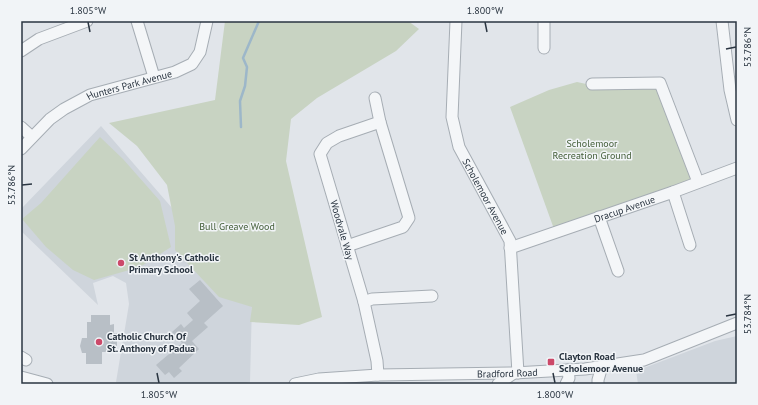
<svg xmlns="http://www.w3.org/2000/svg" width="758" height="405" viewBox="0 0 758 405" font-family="'PT Sans',sans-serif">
  <rect width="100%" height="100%" fill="#e1e5ea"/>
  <path fill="#cfd5dc" d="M101 126 179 216 252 303 250 382 240 384H127L116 382 129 304 126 283 113 276 93 283 98 305 21 231V209Z
    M737 336V384H638L636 371 715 341Z"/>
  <path fill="#c8d3c2" d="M225 21H408L419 29 396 51 317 98 291 119 286 161 322 317 299 325 250 322 252 307 219 297 175 250V226L167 185 137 146 109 123 215 100Z
    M577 82 591 85H659L694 178 554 229 510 107 549 90Z
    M100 137 123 159 160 201 171 247 140 267 94 280 73 270 46 247 22 219 41 203Z"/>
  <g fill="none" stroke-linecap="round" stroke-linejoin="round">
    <path stroke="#9db7c9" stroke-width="2.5" d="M241 127 240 101 245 86 247 67 243 58 259 21"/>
  </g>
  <path fill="#b8bfc6" d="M200 280 223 306 204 323 208 327 192 341 199 349 179 368 182 371 174 378 169 372 165 375 156 365 182 343 172 332 181 324 184 328 193 320 187 313 200 301 189 289Z
    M91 315H110V325L114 324V333H117V352H102V364H86V353H82L80 346 82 338H87V322H91Z"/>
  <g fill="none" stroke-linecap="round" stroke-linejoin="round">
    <defs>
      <g id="minor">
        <path d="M137 21 154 77"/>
        <path id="s1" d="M456 21 452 117 459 147 510 241 518 373"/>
        <path d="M544 21V48"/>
        <path d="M722 21 730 90 737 120"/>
        <path d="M21 51 39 39 87 21"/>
        <path d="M592 84 660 83 698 182"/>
        <path d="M21 127 32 137"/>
        <path id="s2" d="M21 149 50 119 64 109 90 95 175 72 192 64 200 52 207 21"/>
        <path d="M673 192 690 245"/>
        <path d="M599 217 618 271"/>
        <path d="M347 246 403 227 409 218 380 122 375 98"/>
        <path id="s3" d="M510 248 673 192 737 168"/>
        <path d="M364 302 372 299 432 296"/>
        <path d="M21 357 26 360"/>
        <path d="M378 375 377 361 364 302 320 154 327 143 339 136 380 122"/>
        <path d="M21 377 47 384"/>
        <path id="s4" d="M295 384 319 379 378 375 514 373 585 369 644 360 737 323"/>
        <path d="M498 384 514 373"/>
        <path d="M566 384 569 378 568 370"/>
        <path d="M598 384V380L602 366"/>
      </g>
    </defs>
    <use href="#minor" stroke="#a6adb4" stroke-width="13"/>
    <use href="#minor" stroke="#f4f6f8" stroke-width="11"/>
  </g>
  <path fill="none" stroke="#2a3541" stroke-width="1.5" d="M88 22 90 32M485 22 487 32M726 49 736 47M22 185 32 184M726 316 736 314M157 373 159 383M553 373 555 383"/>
  <g fill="#cc4969" stroke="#f1f4f7" stroke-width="1.5">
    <circle cx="121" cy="263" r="4"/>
    <circle cx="99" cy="342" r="4"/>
    <rect x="547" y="358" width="8" height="8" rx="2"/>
  </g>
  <g text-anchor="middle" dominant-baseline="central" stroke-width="3" stroke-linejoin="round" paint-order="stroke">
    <g font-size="10" fill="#2a3541" stroke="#f1f4f7">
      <text stroke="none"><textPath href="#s2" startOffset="129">Hunters Park Avenue</textPath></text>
      <text stroke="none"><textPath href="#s1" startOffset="183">Scholemoor Avenue</textPath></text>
      <text stroke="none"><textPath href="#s3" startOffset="121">Dracup Avenue</textPath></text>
      <text transform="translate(342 230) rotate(74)">Woodvale Way</text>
      <text stroke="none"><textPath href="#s4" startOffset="213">Bradford Road</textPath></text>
    </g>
    <g font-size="10" fill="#425d37" stroke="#f1f4f7">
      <text x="592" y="143">Scholemoor<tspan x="592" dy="12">Recreation Ground</tspan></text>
      <text x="237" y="226">Bull Greave Wood</text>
    </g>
    <g font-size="10" font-weight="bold" fill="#2a3541" stroke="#f1f4f7" text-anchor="start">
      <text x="129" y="257">St Anthony's Catholic<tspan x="129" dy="12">Primary School</tspan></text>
      <text x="107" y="336">Catholic Church Of<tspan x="107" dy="12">St. Anthony of Padua</tspan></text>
      <text x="559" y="356">Clayton Road<tspan x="559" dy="12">Scholemoor Avenue</tspan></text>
    </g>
  </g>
  <rect width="758" height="405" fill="none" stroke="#f1f4f7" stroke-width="44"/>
  <rect x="22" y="22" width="714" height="361" fill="none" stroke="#2a3541" stroke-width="1.5"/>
  <g font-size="10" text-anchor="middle" fill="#2a3541">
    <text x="88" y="14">1.805°W</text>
    <text x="485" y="14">1.800°W</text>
    <text transform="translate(747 47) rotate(-90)" y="4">53.786°N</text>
    <text transform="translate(11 185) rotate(-90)" y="4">53.786°N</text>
    <text transform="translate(747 314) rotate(-90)" y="4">53.784°N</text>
    <text x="159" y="398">1.805°W</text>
    <text x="555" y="398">1.800°W</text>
  </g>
</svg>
